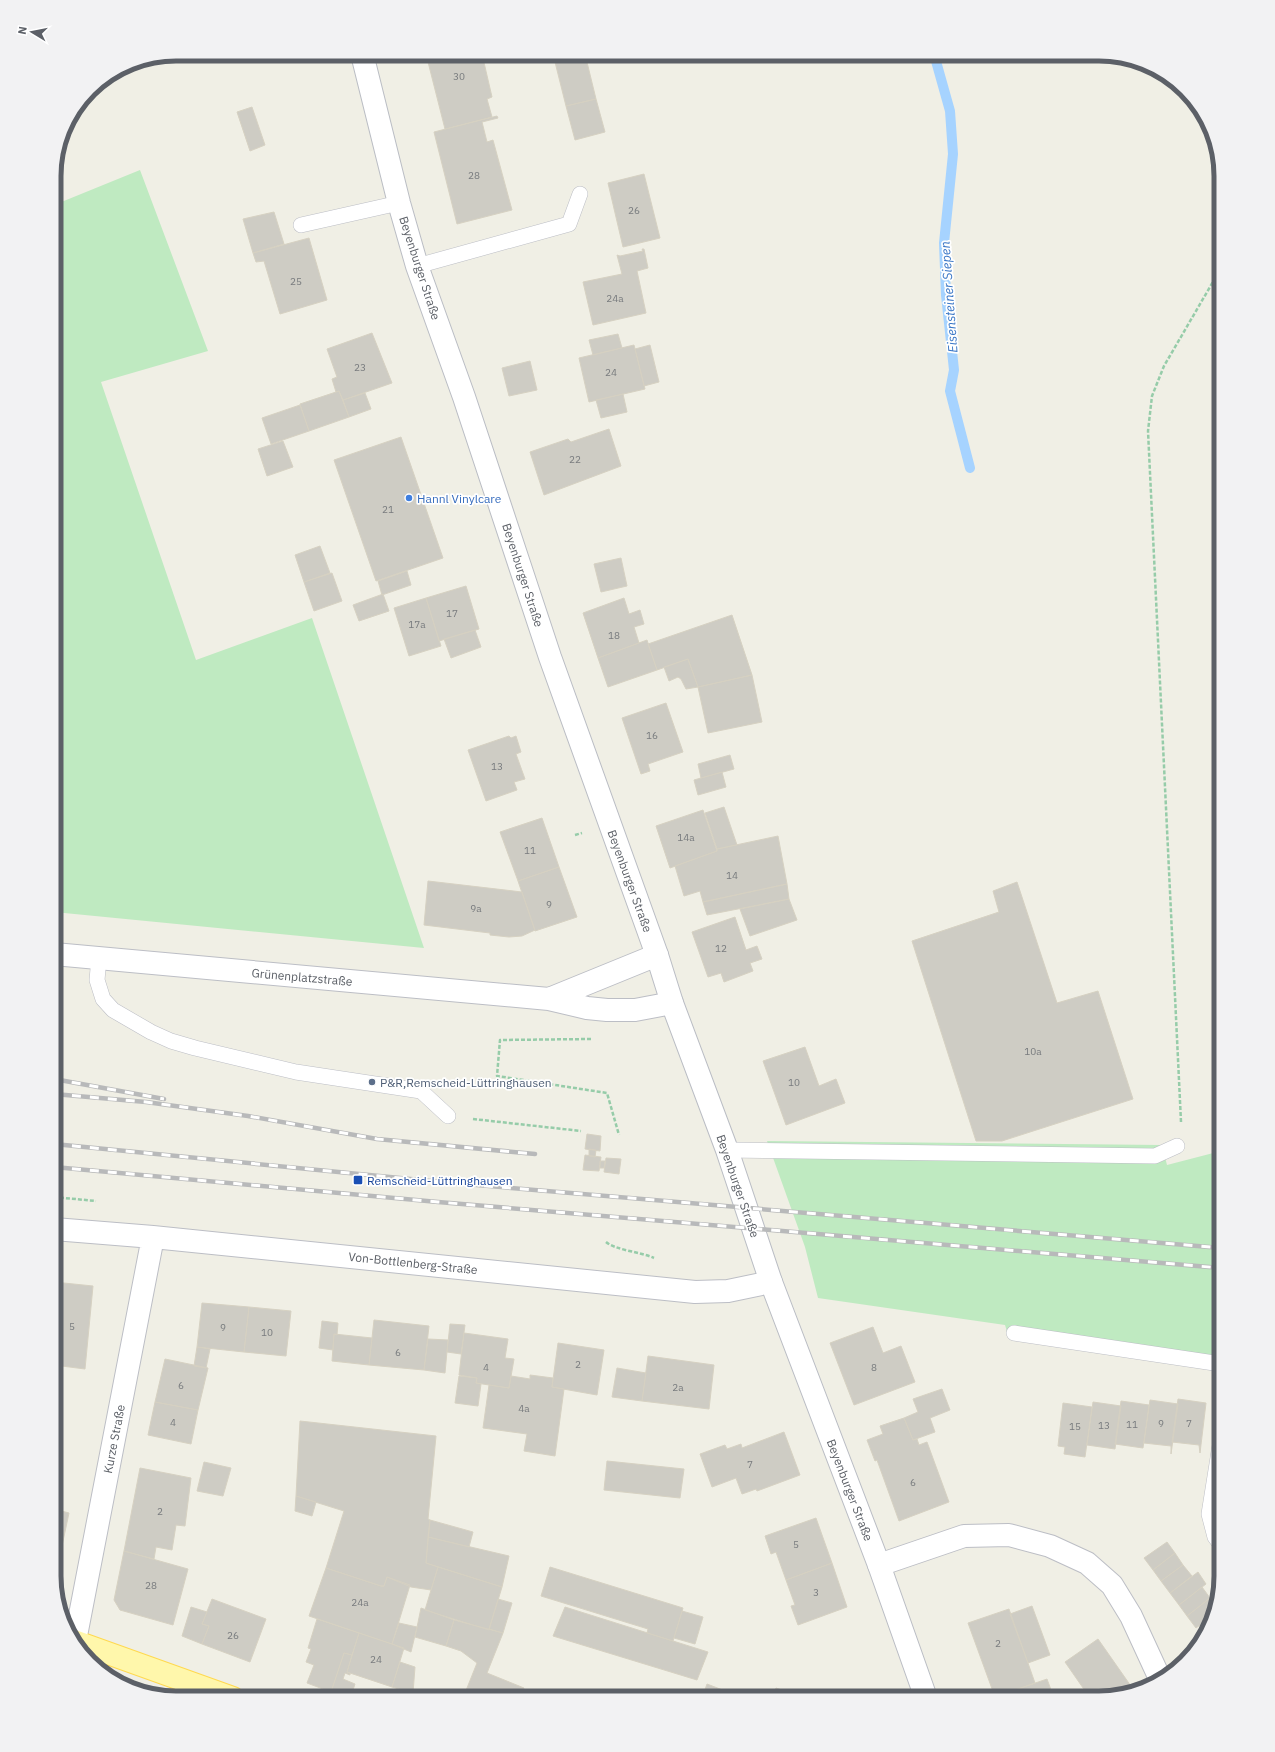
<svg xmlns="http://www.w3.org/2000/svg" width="1275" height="1752" viewBox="0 0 1275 1752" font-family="'IBM Plex Sans',sans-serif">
  <rect width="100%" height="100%" fill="#f0efe5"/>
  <path fill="#bfeac1" d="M140 170 208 351 101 382 196 660 312 618 424 948 54 912V205Z
    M767 1141 1162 1145 1167 1165 1221 1151V1384L1216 1373 1207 1367 1009 1338 1005 1325 818 1298 805 1247Z"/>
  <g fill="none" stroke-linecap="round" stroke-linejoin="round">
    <path stroke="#a6d3ff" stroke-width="10" d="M934 54 950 111 953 154 944 243 946 295 954 370 950 391 970 468"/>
  </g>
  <path fill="#ceccc4" stroke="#d6d1c2" d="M426 54H482L492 97 487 99 492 117 445 129Z
    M553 54H585L596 99 566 106Z
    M596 99 605 132 575 140 566 106Z
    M252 107 265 145 250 151 237 112Z
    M497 116 498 118 482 122 487 142 493 140 512 210 457 224 434 132Z
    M644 174 660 238 623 247 608 183Z
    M274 212 284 244 253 253 243 219Z
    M309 238 327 300 280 314 264 261 256 262 253 253Z
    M642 249H644L648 268 637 271 646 313 593 325 583 282 622 274 617 255 620 256 643 251Z
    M372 333 392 383 343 400 339 391 336 392 332 379 337 377 327 349Z
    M618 334 622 348 593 355 589 340Z
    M634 345 645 389 589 402 579 358Z
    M650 345 659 382 644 386 635 349Z
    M530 361 537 390 509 396 502 368Z
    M339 391 349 417 309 431 300 404Z
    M365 393 371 409 349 417 343 400Z
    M623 394 627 412 601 418 596 400Z
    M300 405 309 431 271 444 262 418Z
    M609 429 621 466 544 495 530 452 568 439 571 442Z
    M401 437 443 558 376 581 334 460Z
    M283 441 293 467 267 476 258 449Z
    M320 546 330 573 304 582 295 555Z
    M621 558 627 586 601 592 594 564Z
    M407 571 411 585 382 595 378 581Z
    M332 573 342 601 314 611 304 582Z
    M466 586 479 629 439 641 426 598Z
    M383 594 389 611 359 621 353 605Z
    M426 598 441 646 409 656 394 608Z
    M624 598 629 614 640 610 644 624 634 627 639 643 598 658 583 613Z
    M732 615 752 675 698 687 688 659 657 670 648 644Z
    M475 630 481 647 451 658 444 639Z
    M647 640 657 670 608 687 598 658Z
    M688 659 698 687 686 689 681 679 678 677 669 681 664 667Z
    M752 675 762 722 708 733 698 687Z
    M666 703 683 752 648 764 650 771 641 774 622 718Z
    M509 736 511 738 516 736 521 752 516 754 525 779 514 782 517 790 486 801 468 750Z
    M730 755 734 769 701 778 698 764Z
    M722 772 726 787 698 795 694 780Z
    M724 807 737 845 717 849 705 813Z
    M703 810 717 851 670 868 656 826Z
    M542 818 559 867 518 881 500 832Z
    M778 836 787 884 703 902 700 891 684 896 675 866 717 851V849Z
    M559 867 577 917 535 931 518 881Z
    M428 881 522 892 535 930 522 936 509 937 490 935V933L424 925Z
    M1017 882 1057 1003 1098 991 1133 1099 1002 1141H976L912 941 999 912 993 891Z
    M787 884 789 899 707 915 703 902Z
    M789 899 797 920 750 936 740 909Z
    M735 917 746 950 757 946 762 959 750 963 753 971 724 982 721 973 708 977 692 932Z
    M805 1047 819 1086 836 1079 845 1103 786 1125 763 1061Z
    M587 1134 601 1136 600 1151 585 1149Z
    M589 1149 596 1150 595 1157 589 1156Z
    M585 1155 601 1157 599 1171 583 1170Z
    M606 1158 621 1159 619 1174 604 1172Z
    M600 1161H605L604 1168H600Z
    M54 1282 93 1286 85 1369 54 1365Z
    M202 1303 249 1307 244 1352 197 1347Z
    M249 1307 291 1311 286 1356 244 1352Z
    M374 1320 429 1326 424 1370 369 1365Z
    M322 1321 338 1323 337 1335 334 1334 333 1350 319 1348Z
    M450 1324 465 1325 461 1354 447 1352Z
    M873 1327 883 1353 901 1346 915 1382 854 1405 830 1343Z
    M464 1333 508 1339 505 1358 514 1359 509 1388 476 1383 477 1378 459 1375Z
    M334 1334 372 1338 369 1365 332 1361Z
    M428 1339 448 1340 445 1373 424 1370Z
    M558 1343 604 1350 597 1395 552 1387Z
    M197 1347 210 1349 206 1368 194 1366Z
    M648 1356 714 1365 709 1409 642 1401Z
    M165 1359 208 1368 198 1410 155 1402Z
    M617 1368 646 1373 642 1401 612 1397Z
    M530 1375 553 1378 552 1387 564 1389 555 1456 524 1451 527 1434 483 1428 489 1385 509 1388 511 1376 530 1379Z
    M459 1376 477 1378 476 1383 481 1384 478 1406 455 1403Z
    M942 1389 950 1410 930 1418 935 1432 913 1440 904 1418 918 1412 913 1399Z
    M1178 1399 1206 1403 1200 1453 1199 1445 1172 1442Z
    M1150 1400 1178 1404 1171 1454V1446L1144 1443Z
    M1121 1401 1149 1405 1143 1448 1115 1444Z
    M155 1402 198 1410 191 1444 148 1435Z
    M1093 1402 1121 1406 1115 1449 1087 1445Z
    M1063 1403 1092 1407 1085 1457 1064 1454 1065 1447 1058 1446Z
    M904 1418 913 1440 917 1439 919 1445 927 1442 949 1502 899 1521 877 1460 875 1461 867 1440 883 1434 880 1426Z
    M300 1421 436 1436 428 1519 430 1520 426 1563 438 1567 431 1590 411 1587 387 1577 384 1586H381L326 1568 344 1511 296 1496Z
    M784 1432 800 1475 757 1491 756 1489 742 1494 736 1478 712 1487 700 1454 725 1445 727 1449 741 1444 742 1448Z
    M607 1461 684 1469 680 1498 604 1490Z
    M204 1462 231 1468 223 1496 197 1491Z
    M140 1468 191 1478 185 1526 176 1525 172 1550 156 1547 154 1559 124 1551Z
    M296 1496 316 1502 312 1516 295 1511Z
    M54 1509 69 1513 59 1560 54 1559Z
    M816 1518 832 1563 786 1580 776 1552 771 1554 765 1536Z
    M430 1520 473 1532 469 1547 428 1537Z
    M428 1537 509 1556 502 1587 426 1563Z
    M1167 1542 1175 1553 1153 1570 1144 1558Z
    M124 1551 188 1569 173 1625 120 1610 114 1600Z
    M1175 1553 1183 1565 1161 1581 1153 1570Z
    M832 1563 847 1607 798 1625 791 1606 795 1605 786 1580Z
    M1183 1565 1192 1576 1170 1593 1161 1581Z
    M438 1567 502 1587 489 1630 425 1610Z
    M550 1567 683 1608 673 1641 647 1633 648 1629 541 1596Z
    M326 1568 381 1586H384L387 1577 410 1585 392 1644 309 1616Z
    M1198 1572 1206 1584 1179 1605 1170 1593Z
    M1202 1587 1210 1598 1187 1616 1179 1605Z
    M1210 1598 1214 1603 1210 1618 1196 1628 1187 1616Z
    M212 1599 266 1619 250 1662 202 1644 209 1626 202 1624Z
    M498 1599 512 1603 503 1633 489 1629Z
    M1032 1606 1050 1655 1028 1663 1010 1614Z
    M191 1607 207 1612 202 1624 209 1626 202 1644 182 1636Z
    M565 1607 708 1652 697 1680 553 1636Z
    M421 1608 454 1620 446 1646 415 1637Z
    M1009 1609 1035 1683 995 1697 968 1623Z
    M682 1611 703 1617 695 1644 674 1638Z
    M317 1619 359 1633 352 1655 344 1653 331 1692 307 1683 314 1665 306 1662 311 1649 308 1648Z
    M454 1620 503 1633 487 1673 524 1688 520 1698H463L477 1663 461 1651 446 1646Z
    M399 1623 417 1627 411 1652 392 1644Z
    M359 1633 404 1648 392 1687 347 1672Z
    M1098 1639 1133 1689 1099 1698H1090L1065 1662Z
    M344 1653 352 1655 347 1672 350 1673V1675L345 1673 343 1679 355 1684 352 1693 341 1689 339 1695 331 1692Z
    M400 1662 415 1667 413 1693 392 1687Z
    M1047 1679 1054 1698H993L995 1697Z
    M707 1684 733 1694 731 1698H702Z
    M776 1688 803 1697 808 1698H772Z"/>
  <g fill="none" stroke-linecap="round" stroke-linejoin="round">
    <defs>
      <path id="service" d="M301 225 399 203
        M417 266 569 224 580 194
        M99 958 97 980 103 999 113 1010 151 1032 171 1041 195 1048 296 1072 421 1091 448 1116
        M727 1150 1155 1156 1177 1146
        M1014 1333 1221 1364
        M1221 1545 1215 1537 1209 1514 1221 1439"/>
      <path id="minor" d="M54 954 549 999 587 1008 607 1010H635L672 1003
        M549 999 657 955
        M54 1229 153 1237 695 1292 728 1291 771 1282
        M879 1565 964 1536 1009 1535 1050 1546 1087 1563 1112 1585 1131 1616 1161 1681
        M75 1641 153 1237"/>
      <path id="secondary" d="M362 54 399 203 417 266 464 397 550 657 657 955 672 1003 727 1150 771 1282 879 1565 926 1698"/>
      <path id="primary" d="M74 1641 233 1698"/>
    </defs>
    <use href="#service" stroke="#bcbec5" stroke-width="16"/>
    <use href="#minor" stroke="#bcbec5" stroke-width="24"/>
    <use href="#secondary" stroke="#babdc4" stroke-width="24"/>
    <use href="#primary" stroke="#ffd94f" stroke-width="24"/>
    <path stroke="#96cca9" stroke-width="2.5" stroke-dasharray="4 2" stroke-linecap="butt" d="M575 835 582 833
      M591 1039 500 1040 497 1076 607 1093 619 1135
      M473 1119 581 1131
      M1181 1122 1148 431 1152 396 1164 366 1221 268
      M54 1197 96 1201
      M606 1242C615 1250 641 1252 654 1258"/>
    <use href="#service" stroke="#fff" stroke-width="15"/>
    <use href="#minor" stroke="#fff" stroke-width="22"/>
    <use href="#secondary" stroke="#fff" stroke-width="22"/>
    <use href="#primary" stroke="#fff7ab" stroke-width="22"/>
    <defs>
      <path id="rail" d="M54 1079 164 1099
        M54 1094 146 1102 248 1116 377 1139 535 1154
        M54 1144 441 1182 1221 1248
        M54 1167 438 1202 1221 1268"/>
    </defs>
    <use href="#rail" stroke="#b8b9ba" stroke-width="4.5"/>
    <use href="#rail" stroke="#fff" stroke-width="3" stroke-dasharray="9" stroke-linecap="butt"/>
  </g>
  <circle fill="#3f7fe0" stroke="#fff" stroke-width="1.5" cx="409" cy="498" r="4"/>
  <circle fill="#5c6f8a" stroke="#fff" stroke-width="1.5" cx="372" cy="1082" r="4"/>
  <rect fill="#1a4fb4" stroke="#fff" stroke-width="1.5" x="353" y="1175" width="10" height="10" rx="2"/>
  <g text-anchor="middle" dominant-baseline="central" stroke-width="3.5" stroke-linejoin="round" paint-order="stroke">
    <g font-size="10" fill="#787b7e">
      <text x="459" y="76">30</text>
      <text x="474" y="175">28</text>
      <text x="634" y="210">26</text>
      <text x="296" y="281">25</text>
      <text x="615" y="298">24a</text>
      <text x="360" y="367">23</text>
      <text x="611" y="372">24</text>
      <text x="575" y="459">22</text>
      <text x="388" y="509">21</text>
      <text x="452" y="613">17</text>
      <text x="417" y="624">17a</text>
      <text x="614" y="635">18</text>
      <text x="652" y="735">16</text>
      <text x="497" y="766">13</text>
      <text x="686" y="837">14a</text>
      <text x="530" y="850">11</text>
      <text x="732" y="875">14</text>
      <text x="549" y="904">9</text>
      <text x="476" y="908">9a</text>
      <text x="721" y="948">12</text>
      <text x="1033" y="1051">10a</text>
      <text x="794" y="1082">10</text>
      <text x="72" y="1326">5</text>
      <text x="223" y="1327">9</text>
      <text x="267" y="1332">10</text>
      <text x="398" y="1352">6</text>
      <text x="578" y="1364">2</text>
      <text x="486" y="1367">4</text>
      <text x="874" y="1367">8</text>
      <text x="181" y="1385">6</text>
      <text x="678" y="1387">2a</text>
      <text x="524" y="1408">4a</text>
      <text x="173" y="1422">4</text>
      <text x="1161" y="1423">9</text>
      <text x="1189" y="1423">7</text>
      <text x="1132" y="1424">11</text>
      <text x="1104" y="1425">13</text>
      <text x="1075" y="1426">15</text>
      <text x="750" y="1464">7</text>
      <text x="913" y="1482">6</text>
      <text x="160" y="1511">2</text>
      <text x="796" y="1544">5</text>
      <text x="151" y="1585">28</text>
      <text x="816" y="1592">3</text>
      <text x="360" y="1602">24a</text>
      <text x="233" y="1635">26</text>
      <text x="998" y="1643">2</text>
      <text x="376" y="1659">24</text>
    </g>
    <g font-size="12" fill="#5c6067" stroke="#fff">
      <text transform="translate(420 268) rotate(72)">Beyenburger Straße</text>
      <text transform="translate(523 575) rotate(72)">Beyenburger Straße</text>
      <text transform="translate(630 881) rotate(70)">Beyenburger Straße</text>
      <text transform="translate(302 977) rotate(5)">Grünenplatzstraße</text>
      <text transform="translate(738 1186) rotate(71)">Beyenburger Straße</text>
      <text transform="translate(413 1263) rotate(6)">Von-Bottlenberg-Straße</text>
      <text transform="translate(114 1439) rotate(-79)">Kurze Straße</text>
      <text transform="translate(850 1490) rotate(69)">Beyenburger Straße</text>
    </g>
    <g font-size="12" fill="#366cbe" stroke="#fff" text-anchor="start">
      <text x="417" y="498">Hannl Vinylcare</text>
    </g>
    <g font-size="12" fill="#4e5e75" stroke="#fff" text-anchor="start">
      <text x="380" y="1082">P&amp;R,Remscheid-Lüttringhausen</text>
    </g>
    <g font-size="12" fill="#164399" stroke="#fff" text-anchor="start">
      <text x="367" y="1180">Remscheid-Lüttringhausen</text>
    </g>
    <g font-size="13" font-style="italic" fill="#3976c6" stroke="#fff">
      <text transform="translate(949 297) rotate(-94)">Eisensteiner Siepen</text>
    </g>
  </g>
  <path d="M0 0H1275V1752H0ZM176 61H1099A115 115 0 0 1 1214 176V1576A115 115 0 0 1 1099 1691H176A115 115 0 0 1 61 1576V176A115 115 0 0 1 176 61Z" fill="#f2f2f3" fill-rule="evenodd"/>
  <path fill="none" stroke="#5c6067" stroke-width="5" d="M176 61H1099A115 115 0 0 1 1214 176V1576A115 115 0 0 1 1099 1691H176A115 115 0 0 1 61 1576V176A115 115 0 0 1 176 61Z"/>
  <g transform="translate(32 32) rotate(280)" stroke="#ffffff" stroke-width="3" paint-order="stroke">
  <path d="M0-3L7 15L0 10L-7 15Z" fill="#5c6067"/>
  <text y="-6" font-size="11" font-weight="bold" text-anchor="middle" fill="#5c6067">N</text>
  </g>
</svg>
